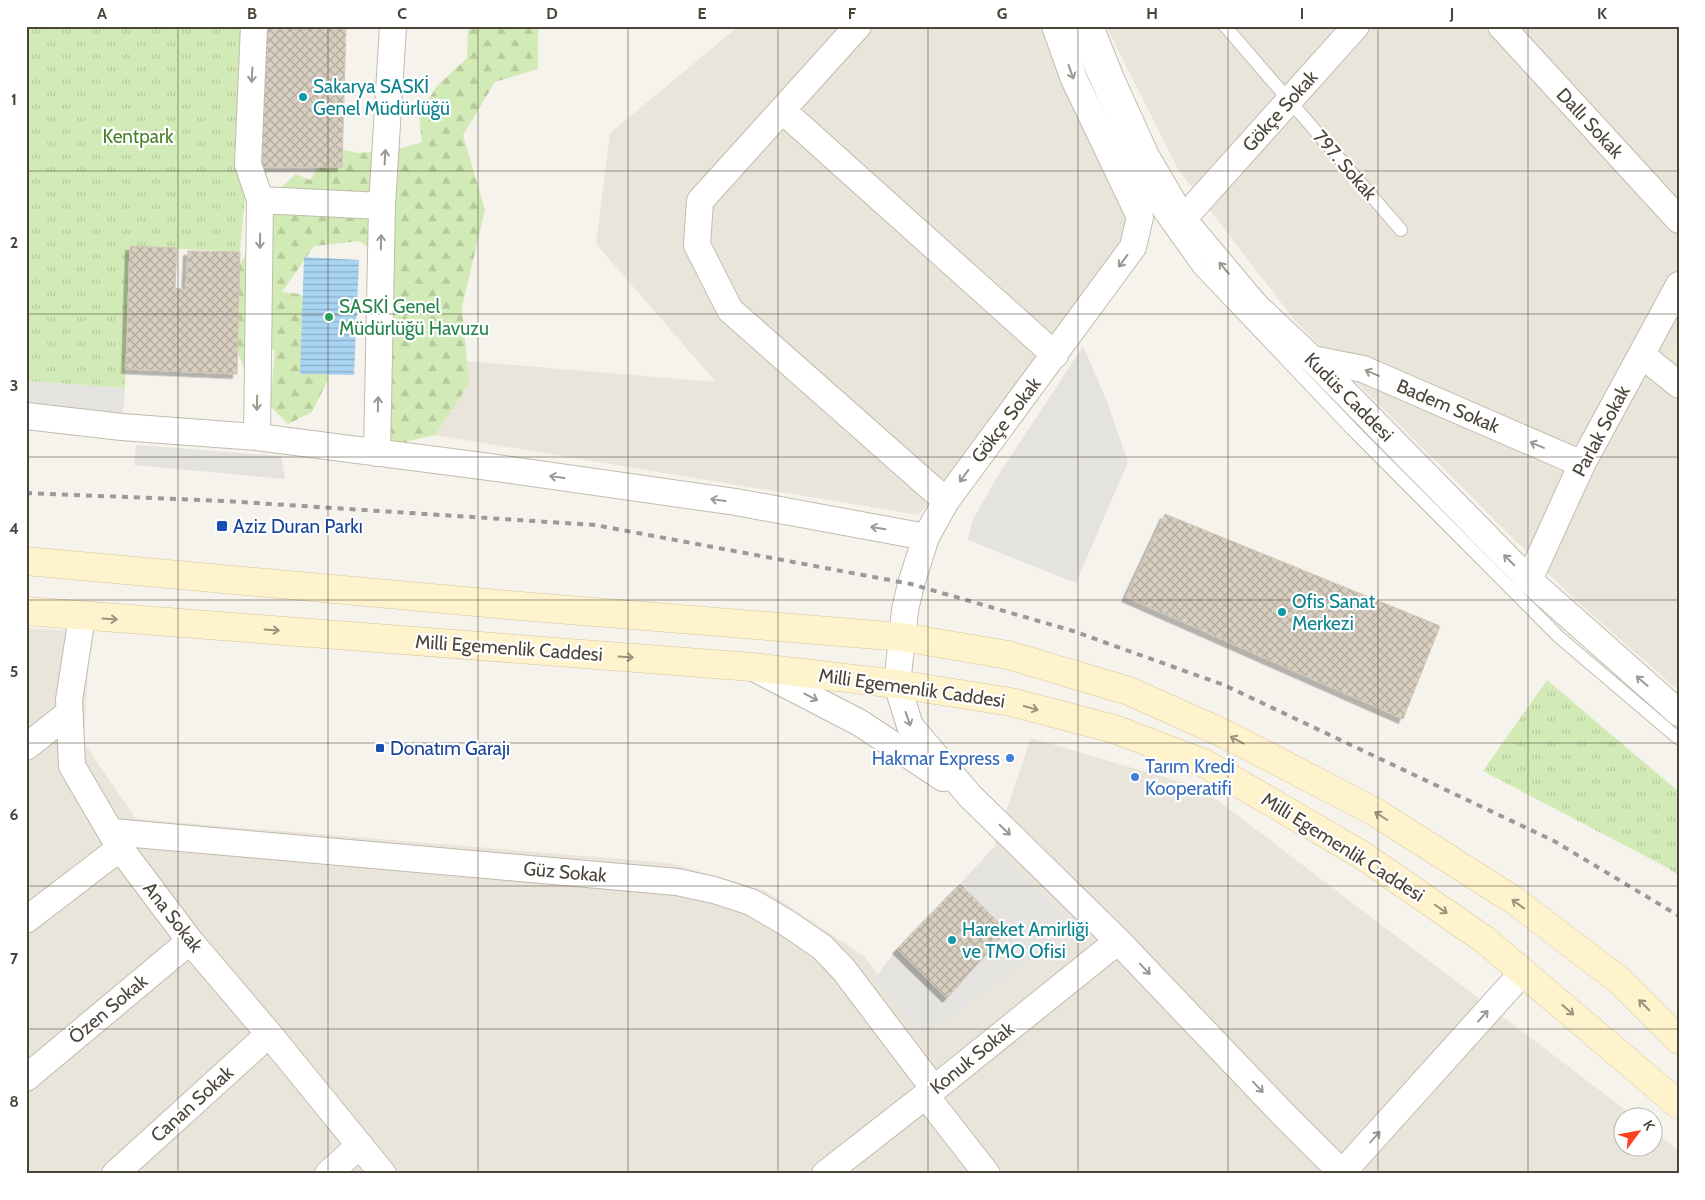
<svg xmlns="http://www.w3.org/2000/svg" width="1705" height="1200" viewBox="0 0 1705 1200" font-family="Cabin,sans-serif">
  <defs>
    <pattern id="forest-firs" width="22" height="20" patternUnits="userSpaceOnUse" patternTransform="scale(1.25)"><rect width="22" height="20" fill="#d2eab5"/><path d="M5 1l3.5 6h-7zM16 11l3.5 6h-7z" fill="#b6ca9c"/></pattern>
    <pattern id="park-tufts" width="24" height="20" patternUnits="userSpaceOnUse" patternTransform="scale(1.25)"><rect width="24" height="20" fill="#d2eab5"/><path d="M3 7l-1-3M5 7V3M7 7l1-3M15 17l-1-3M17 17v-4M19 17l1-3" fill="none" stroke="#b6ca9c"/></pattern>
    <pattern id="water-rules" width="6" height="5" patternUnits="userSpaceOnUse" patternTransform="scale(1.25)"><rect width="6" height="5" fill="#a9d4f2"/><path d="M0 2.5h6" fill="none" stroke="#8caec5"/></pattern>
    <pattern id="building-cross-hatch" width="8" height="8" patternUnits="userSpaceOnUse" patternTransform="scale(1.25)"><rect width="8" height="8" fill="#d8cfc1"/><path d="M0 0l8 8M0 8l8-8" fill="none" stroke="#b1aa9e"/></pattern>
    <filter id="shadow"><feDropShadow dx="-4.5" dy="4.5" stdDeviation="0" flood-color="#0004"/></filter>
  </defs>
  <rect width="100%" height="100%" fill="#f6f3ec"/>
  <path fill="#eae5da" d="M739 26H1040L1128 217 1114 257 919 515 435 435 467 361 716 382 596 244 610 133Z
    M1106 26H1679V691L1573 598 1296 322 1178 169Z
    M26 628 90 632 84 743 136 819 670 863 766 891 864 956 924 1037 1076 927 994 847 1031 738 1201 788 1635 1117 1622 1118V1148H1652L1653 1131 1679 1151V1174H26Z"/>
  <path fill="#efe8d6" d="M1679 338V363L1668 355Z"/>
  <path fill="url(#forest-firs)" d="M468 26H538V69L495 82 463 135 485 210 462 307 469 384 435 435 392 445 368 399 389 265 360 241 314 246 282 292 300 294 323 329 328 380 312 412 288 424 270 406 275 350 268 349 246 373 238 353 232 280 280 188 296 174 310 180 330 147 359 153 399 149 422 142 419 115 437 86 467 58Z"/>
  <path fill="url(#park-tufts)" d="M26 26H254L248 164 240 252 130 246 125 388 26 381Z
    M1547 680 1679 792V876L1668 868 1483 771Z"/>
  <path fill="#e5e3e0" d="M1083 346 1106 399 1128 462 1076 583 968 540 972 521 996 479Z
    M26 381 125 388 122 427 26 416Z
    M136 445 281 456 285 479 134 465Z
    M994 847 1076 927 924 1037 874 979 897 949 947 998 1006 931 960 884Z"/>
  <path fill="url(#water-rules)" d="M304 257 359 260 354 375 300 374Z"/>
  <path fill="url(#building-cross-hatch)" stroke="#d3c7b4" filter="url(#shadow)" d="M264 26H346L342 167H262Z
    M130 246 177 248 175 288 186 290 188 251 240 252 237 374 126 369Z
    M1165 514 1440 626 1403 719 1126 597Z
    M960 884 1007 931 947 998 897 949Z"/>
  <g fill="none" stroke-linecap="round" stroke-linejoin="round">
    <defs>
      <path id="lane" d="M1072 26 1149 198 1199 268 1352 429 1559 637 1679 739
        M1225 26 1401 230"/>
      <path id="street" d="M254 26 248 164 260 200
        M858 26 700 201 697 245 730 310 946 501
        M1055 26 1074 79 1140 217 1133 247 946 501 926 537 911 584 905 610 897 684 910 726 970 796 1118 941 1283 1114 1343 1174
        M1090 26 1111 79 1146 156 1183 219 1255 305 1312 359 1529 580 1679 713
        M1501 26 1679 220
        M782 110 1055 355
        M382 206 393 26
        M1183 219 1356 26
        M1642 355 1679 385
        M1312 359 1363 369 1582 464
        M26 416 122 427 257 437 482 466 736 502 926 537
        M257 437 260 200 382 206 377 453
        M1529 580 1582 464 1679 285
        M82 617 69 700 72 766 120 848 190 941 269 1034 383 1174
        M756 669 860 723 943 778
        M26 747 69 713
        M112 832 677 882 714 890 751 902 787 923 822 947 844 970 934 1089
        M26 920 120 848
        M26 1078 190 941
        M926 1096 987 1174
        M1342 1173 1523 972
        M115 1174 269 1034
        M328 1174 360 1145
        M825 1174 934 1089 1118 941"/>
      <path id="secondary" d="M26 561 520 606 902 637 1008 655 1129 691 1227 735 1375 812 1515 901 1619 980 1679 1040
        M26 611 752 667 897 684 1011 702 1114 729 1204 763 1362 855 1485 940 1679 1105"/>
    </defs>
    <use href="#lane" stroke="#c2bbae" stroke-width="14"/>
    <use href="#street" stroke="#c2bbae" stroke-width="28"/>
    <use href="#secondary" stroke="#d6c79b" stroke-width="29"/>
    <use href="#lane" stroke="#fff" stroke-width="12"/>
    <use href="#street" stroke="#fff" stroke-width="26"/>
    <use href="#secondary" stroke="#fff3cd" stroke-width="28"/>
    <path stroke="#9a9a9a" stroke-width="4" stroke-dasharray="6 6" stroke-linecap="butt" d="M26 493 225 501 595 525 911 584 1073 631 1224 685 1554 841 1679 916"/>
  </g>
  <defs><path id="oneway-shaft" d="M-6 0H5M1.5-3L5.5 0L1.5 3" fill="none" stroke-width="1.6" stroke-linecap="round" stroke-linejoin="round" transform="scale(1.25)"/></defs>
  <g stroke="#9c9892">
    <use href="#oneway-shaft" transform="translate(1071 72) rotate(70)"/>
    <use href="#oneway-shaft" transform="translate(252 75) rotate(93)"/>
    <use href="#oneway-shaft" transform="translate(385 157) rotate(-87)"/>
    <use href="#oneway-shaft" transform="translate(260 241) rotate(91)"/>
    <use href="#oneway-shaft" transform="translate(381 242) rotate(-89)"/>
    <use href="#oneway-shaft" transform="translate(1123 261) rotate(126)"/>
    <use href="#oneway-shaft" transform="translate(1224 268) rotate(-130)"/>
    <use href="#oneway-shaft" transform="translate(1372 373) rotate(-157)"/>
    <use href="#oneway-shaft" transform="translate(257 403) rotate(91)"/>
    <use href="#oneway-shaft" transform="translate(378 404) rotate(-89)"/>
    <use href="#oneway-shaft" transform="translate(1537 445) rotate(-157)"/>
    <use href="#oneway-shaft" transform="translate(964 476) rotate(126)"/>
    <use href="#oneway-shaft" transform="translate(557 477) rotate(-172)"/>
    <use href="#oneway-shaft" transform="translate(718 500) rotate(-172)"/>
    <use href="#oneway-shaft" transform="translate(878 528) rotate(-170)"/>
    <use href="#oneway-shaft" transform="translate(1509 560) rotate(-135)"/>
    <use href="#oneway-shaft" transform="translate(1642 681) rotate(-139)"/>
    <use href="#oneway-shaft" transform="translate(811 697) rotate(27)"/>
    <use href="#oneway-shaft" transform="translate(908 719) rotate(71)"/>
    <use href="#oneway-shaft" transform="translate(1005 830) rotate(44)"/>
    <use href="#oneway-shaft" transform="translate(1145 969) rotate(46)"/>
    <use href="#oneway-shaft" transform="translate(1483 1016) rotate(-48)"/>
    <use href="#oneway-shaft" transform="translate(1258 1087) rotate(46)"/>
    <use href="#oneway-shaft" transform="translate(1375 1137) rotate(-48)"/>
  </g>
  <g stroke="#9c937c">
    <use href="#oneway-shaft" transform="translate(110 619) rotate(4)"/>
    <use href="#oneway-shaft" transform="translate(272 630) rotate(4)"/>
    <use href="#oneway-shaft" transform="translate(626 657) rotate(4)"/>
    <use href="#oneway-shaft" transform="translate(1031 708) rotate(15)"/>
    <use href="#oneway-shaft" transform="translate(1237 740) rotate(-152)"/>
    <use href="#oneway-shaft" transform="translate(1381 816) rotate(-148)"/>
    <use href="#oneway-shaft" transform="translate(1518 904) rotate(-144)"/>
    <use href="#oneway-shaft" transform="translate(1441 909) rotate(35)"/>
    <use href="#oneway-shaft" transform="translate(1644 1005) rotate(-135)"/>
    <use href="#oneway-shaft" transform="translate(1568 1010) rotate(41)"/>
  </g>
  <path fill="none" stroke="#4b4439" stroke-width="1" stroke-opacity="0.55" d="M178 26V1174M328 26V1174M478 26V1174M628 26V1174M778 26V1174M928 26V1174M1078 26V1174M1228 26V1174M1378 26V1174M1528 26V1174M26 171H1679M26 314H1679M26 457H1679M26 600H1679M26 743H1679M26 886H1679M26 1029H1679"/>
  <g fill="#0f9aa8" stroke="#fff" stroke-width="2">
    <circle cx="303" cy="97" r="5"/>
    <circle cx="1282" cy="612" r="5"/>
    <circle cx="952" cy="940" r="5"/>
  </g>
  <circle fill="#2e9e5b" stroke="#fff" stroke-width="2" cx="329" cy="317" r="5"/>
  <g fill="#1a4fb4" stroke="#fff" stroke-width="2">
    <rect x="216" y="520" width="12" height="12" rx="2.5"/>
    <rect x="375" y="743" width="10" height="10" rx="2.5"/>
  </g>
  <g fill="#3f7fe0" stroke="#fff" stroke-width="2">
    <circle cx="1010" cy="758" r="5"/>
    <circle cx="1135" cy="777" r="5"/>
  </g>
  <g text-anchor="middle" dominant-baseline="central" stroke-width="4.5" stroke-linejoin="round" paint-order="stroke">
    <g font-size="19" fill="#0d838f" stroke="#fff" text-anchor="start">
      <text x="313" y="86">Sakarya SASKİ<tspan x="313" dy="22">Genel Müdürlüğü</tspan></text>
      <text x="1292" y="601">Ofis Sanat<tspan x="1292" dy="22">Merkezi</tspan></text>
      <text x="962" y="929">Hareket Amirliği<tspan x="962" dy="22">ve TMO Ofisi</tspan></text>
    </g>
    <g font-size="19" fill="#4b4439" stroke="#fff">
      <text transform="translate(1280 111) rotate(-48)">Gökçe Sokak</text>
      <text transform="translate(1590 123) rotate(47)">Dallı Sokak</text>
      <text transform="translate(1345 165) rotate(49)">797. Sokak</text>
      <text transform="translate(1349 397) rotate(45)">Kudüs Caddesi</text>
      <text transform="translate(1448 406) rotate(23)">Badem Sokak</text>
      <text transform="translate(1006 420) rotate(-53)">Gökçe Sokak</text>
      <text transform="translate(1601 431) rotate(-62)">Parlak Sokak</text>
      <text transform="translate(509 648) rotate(4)">Milli Egemenlik Caddesi</text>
      <text transform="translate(912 688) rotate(8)">Milli Egemenlik Caddesi</text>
      <text transform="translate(1343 847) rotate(32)">Milli Egemenlik Caddesi</text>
      <text transform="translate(565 872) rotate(5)">Güz Sokak</text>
      <text transform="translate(173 917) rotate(52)">Ana Sokak</text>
      <text transform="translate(108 1009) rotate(-40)">Özen Sokak</text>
      <text transform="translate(972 1058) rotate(-39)">Konuk Sokak</text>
      <text transform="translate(192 1104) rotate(-42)">Canan Sokak</text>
    </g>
    <g font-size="19" fill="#4a7f2a" stroke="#fff">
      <text x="138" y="136">Kentpark</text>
    </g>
    <g font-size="19" fill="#27864d" stroke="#fff" text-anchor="start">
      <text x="339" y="306">SASKİ Genel<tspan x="339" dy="22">Müdürlüğü Havuzu</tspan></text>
    </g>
    <g font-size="19" fill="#164399" stroke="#fff" text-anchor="start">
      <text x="233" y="526">Aziz Duran Parkı</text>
      <text x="390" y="748">Donatım Garajı</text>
    </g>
    <g font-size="19" fill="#366cbe" stroke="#fff" text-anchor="end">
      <text x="1000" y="758">Hakmar Express</text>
      <text x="1145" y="766" text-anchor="start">Tarım Kredi<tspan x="1145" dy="22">Kooperatifi</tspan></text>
    </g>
  </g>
  <rect width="1705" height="1200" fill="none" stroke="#ffffff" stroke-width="55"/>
  <g transform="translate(1638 1132) rotate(58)"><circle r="24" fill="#ffffff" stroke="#b7b4b0"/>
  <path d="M0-4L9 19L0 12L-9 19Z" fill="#fc3f1d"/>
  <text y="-8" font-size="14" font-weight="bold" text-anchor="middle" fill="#4b4439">K</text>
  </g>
  <rect x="28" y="28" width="1650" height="1144" fill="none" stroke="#4b4439" stroke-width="2"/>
  <g font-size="16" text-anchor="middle" font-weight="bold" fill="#4b4439">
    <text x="102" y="19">A</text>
    <text x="252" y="19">B</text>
    <text x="402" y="19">C</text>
    <text x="552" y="19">D</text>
    <text x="702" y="19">E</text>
    <text x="852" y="19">F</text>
    <text x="1002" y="19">G</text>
    <text x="1152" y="19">H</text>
    <text x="1302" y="19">I</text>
    <text x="1452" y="19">J</text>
    <text x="1602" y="19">K</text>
    <text x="14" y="105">1</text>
    <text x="14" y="248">2</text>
    <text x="14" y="391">3</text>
    <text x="14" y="534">4</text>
    <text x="14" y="677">5</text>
    <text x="14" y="820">6</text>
    <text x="14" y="964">7</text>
    <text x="14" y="1107">8</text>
  </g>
</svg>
